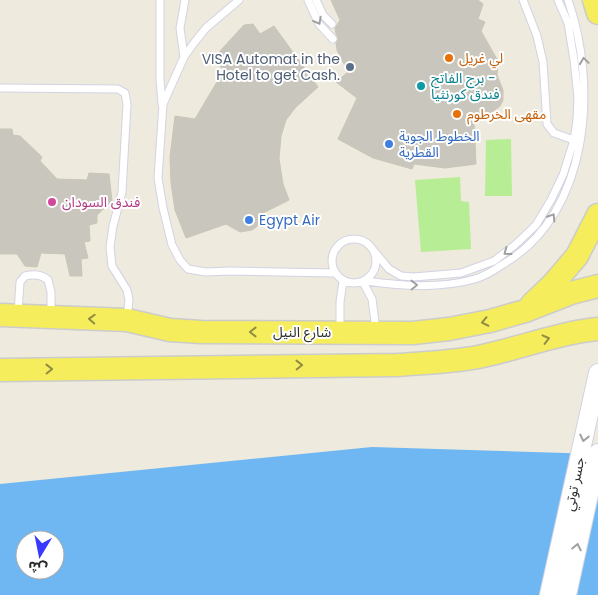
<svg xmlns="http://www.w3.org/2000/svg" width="598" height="595" viewBox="0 0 598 595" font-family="Poppins,'Noto Sans Arabic',sans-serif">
  <rect width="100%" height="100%" fill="#eeeadd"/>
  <path fill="#b7ed94" d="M511 139 512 196H485L486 140Z
    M460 177 461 201 469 202 471 249 421 252 415 180Z"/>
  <path fill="#6eb7f2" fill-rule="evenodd" d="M372 447 598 454V595H0V484ZM25 540H55V570H25Z"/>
  <path fill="#c9c6bd" stroke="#c9c6b7" d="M331 0H478L483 4 478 19 485 22 481 31 498 61 497 75 503 90V100L500 106 495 110 474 121 476 164 445 168 414 164 412 169 373 158 338 139 357 98 336 82 348 72 337 50 336 43 338 38 336 34 335 28 340 20Z
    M253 24 260 34 274 26 318 87 295 108 286 120 281 136 279 159 283 184 289 200 263 213 259 225 252 230 240 232 226 224 186 238 175 210 171 183 170 157 175 116 195 119 224 70 214 61 220 51 244 25Z
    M0 129H12L13 135 20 136 42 157 40 161 57 179 87 180 89 173 109 174 112 201 97 215V223L89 225 90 241 84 242 88 258 81 259 82 276H70L65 254 41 253 37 267 25 266 17 254H0Z"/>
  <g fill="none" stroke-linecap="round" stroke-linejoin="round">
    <defs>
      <path id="service" d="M160 0V79L162 104
        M239 0 206 28 194 43 184 57 163 104 158 178 163 208 172 245 180 260 188 269 206 272 230 271 335 273
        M308 0 319 24 333 39
        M316 0 323 15 332 24
        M523 0 537 36 543 62 547 124 554 133 574 140
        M184 57 180 28 185 0
        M0 88 118 89 125 93 127 104 122 192 113 226 110 247 112 266 127 290 129 300 127 318
        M332 261a22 22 0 1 1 44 0a22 22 0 1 1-44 0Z
        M374 251 389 269 401 276 414 277 461 273 494 261 515 245 536 225 551 200 563 175 574 140 577 120 578 98 574 60 568 23 558 0
        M366 281C402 286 439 289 475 279 486 276 496 269 505 263 590 212 598 85 568 0
        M363 282 372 299 376 329
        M18 313 20 282 25 276C33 274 41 274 48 280L51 292V314
        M340 330V302L343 281"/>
      <path id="tertiary" d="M549 595 598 373
        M567 595 598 453"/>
      <path id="primary" d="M594 0 598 13
        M532 304 553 284 577 256 598 215
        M0 315 127 320 170 330 201 332 413 333 449 329 490 321 525 311 571 293 598 286
        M0 370 397 365C424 363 452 362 478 357 518 349 557 333 598 329"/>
    </defs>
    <use href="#service" stroke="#d2d3e4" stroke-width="9"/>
    <use href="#tertiary" stroke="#d2d3e4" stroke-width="20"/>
    <use href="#primary" stroke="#ccc" stroke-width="25"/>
    <use href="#service" stroke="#fff" stroke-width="7"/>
    <use href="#tertiary" stroke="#fff" stroke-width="18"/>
    <use href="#primary" stroke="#f5ed5b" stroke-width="22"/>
  </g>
  <defs><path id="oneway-chevron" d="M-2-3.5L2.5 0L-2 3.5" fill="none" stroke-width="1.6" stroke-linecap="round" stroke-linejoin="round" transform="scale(1.25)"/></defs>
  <g stroke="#a0a0a0">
    <use href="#oneway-chevron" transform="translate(318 21) rotate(61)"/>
    <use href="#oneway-chevron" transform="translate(584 61) rotate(-98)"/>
    <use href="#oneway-chevron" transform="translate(552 217) rotate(-57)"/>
    <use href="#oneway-chevron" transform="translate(507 252) rotate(144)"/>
    <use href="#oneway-chevron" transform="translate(414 285) rotate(-1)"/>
    <use href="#oneway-chevron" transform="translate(584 438) rotate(102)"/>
    <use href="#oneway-chevron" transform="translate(577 547) rotate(-78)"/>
  </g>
  <g stroke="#908c43">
    <use href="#oneway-chevron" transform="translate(92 319) rotate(-177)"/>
    <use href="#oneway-chevron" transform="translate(485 322) rotate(168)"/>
    <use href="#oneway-chevron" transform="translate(253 332) rotate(-180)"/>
    <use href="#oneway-chevron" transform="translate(546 339) rotate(-14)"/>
    <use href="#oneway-chevron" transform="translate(299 365) rotate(-1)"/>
    <use href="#oneway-chevron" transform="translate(49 369) rotate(-1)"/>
  </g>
  <g fill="#e8710a" stroke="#fff" stroke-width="2">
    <circle cx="449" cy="58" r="5"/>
    <circle cx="457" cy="114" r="5"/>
  </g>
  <circle fill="#5c6f8a" stroke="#fff" stroke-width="2" cx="350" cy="67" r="5"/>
  <circle fill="#0f9aa8" stroke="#fff" stroke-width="2" cx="421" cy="86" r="5"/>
  <g fill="#3f7fe0" stroke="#fff" stroke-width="2">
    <circle cx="389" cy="144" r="5"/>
    <circle cx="249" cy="220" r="5"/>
  </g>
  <circle fill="#d1479c" stroke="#fff" stroke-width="2" cx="52" cy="202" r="5"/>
  <g text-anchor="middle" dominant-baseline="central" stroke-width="4" stroke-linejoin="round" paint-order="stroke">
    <g font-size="14" fill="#c56008" stroke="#fff" text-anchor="start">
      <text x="459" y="58">لي غريل</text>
      <text x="467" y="114">مقهى الخرطوم</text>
    </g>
    <g font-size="14" fill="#4e5e75" stroke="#fff" text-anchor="end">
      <text x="340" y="59">VISA Automat in the<tspan x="340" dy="16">Hotel to get Cash.</tspan></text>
    </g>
    <g font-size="14" fill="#0d838f" stroke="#fff" text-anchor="start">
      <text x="431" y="78">برج الفاتح -<tspan x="431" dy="16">فندق كورنثيا</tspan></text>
    </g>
    <g font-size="14" fill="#366cbe" stroke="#fff" text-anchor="start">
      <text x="399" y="136">الخطوط الجوية<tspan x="399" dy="16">القطرية</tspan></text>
      <text x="259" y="220">Egypt Air</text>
    </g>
    <g font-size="14" fill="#b23c85" stroke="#fff" text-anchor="start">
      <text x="62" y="202">فندق السودان</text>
    </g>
    <g font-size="14" fill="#2b2b2b" stroke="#fff">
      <text x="302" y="332">شارع النيل</text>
      <text transform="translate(574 484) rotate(-78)">جسر توتي</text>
    </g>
  </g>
  <g transform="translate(40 555) rotate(190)"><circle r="24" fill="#ffffff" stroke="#aaaaaa"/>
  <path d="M0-4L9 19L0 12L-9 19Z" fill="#393aff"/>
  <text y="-8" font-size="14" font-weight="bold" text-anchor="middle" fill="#2b2b2b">ش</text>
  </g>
</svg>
